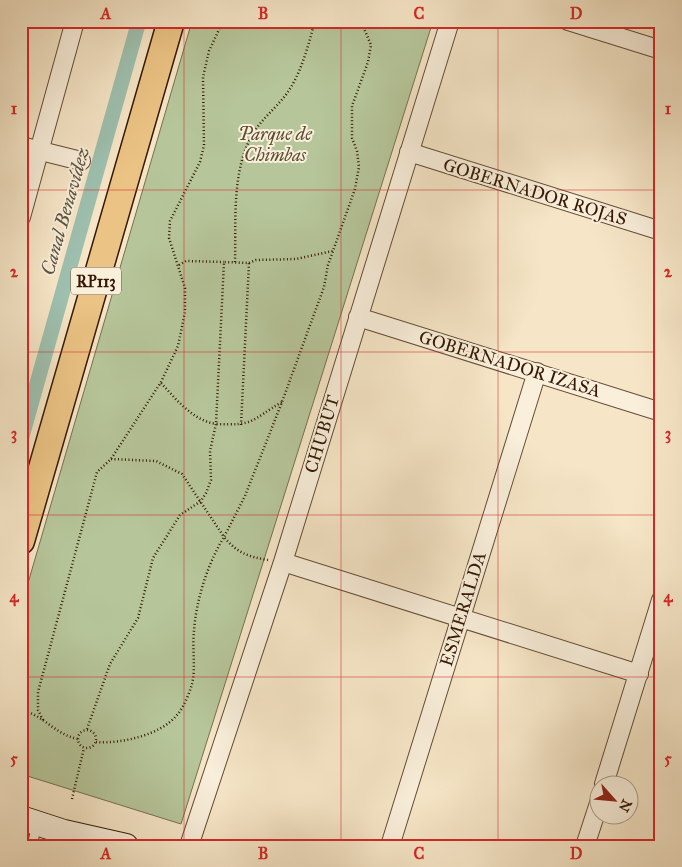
<svg xmlns="http://www.w3.org/2000/svg" width="682" height="867" viewBox="0 0 682 867" font-family="'IM FELL Great Primer',serif">
  <rect width="100%" height="100%" fill="#f6e6c7"/>
  <filter id="stains"><feTurbulence type="fractalNoise" baseFrequency=".004" numOctaves="4"/><feColorMatrix values="0 0 0 0 .2 0 0 0 0 .09 0 0 0 0 .02 0 0 0 .5 -.17"/></filter>
  <radialGradient id="worn" r=".72"><stop offset=".6" stop-color="#630" stop-opacity="0"/><stop offset="1" stop-color="#630" stop-opacity=".3"/></radialGradient>
  <path fill="#b6c69a" stroke="#767050" d="M192 21H433L181 824 21 774V607Z"/>
  <g fill="none" stroke-linecap="round" stroke-linejoin="round">
    <path stroke="#9ec0af" stroke-width="15" d="M21 440 139 21"/>
    <defs>
      <path id="service" d="M32 846 37 824"/>
      <path id="minor" d="M568 21 661 50
        M21 146 81 161
        M409 152 661 231
        M21 217 75 21
        M358 317 661 412
        M283 562 639 674
        M604 784 661 600
        M189 846 283 562 450 21
        M390 846 537 372
        M585 846 600 800"/>
      <path id="secondary" d="M21 818 64 832 126 846"/>
      <path id="primary" d="M21 541 171 21"/>
    </defs>
    <use href="#service" stroke="#654c36" stroke-width="11"/>
    <use href="#minor" stroke="#654c36" stroke-width="20"/>
    <use href="#secondary" stroke="#351905" stroke-width="26"/>
    <use href="#primary" stroke="#351905" stroke-width="29"/>
    <path stroke="#351905" stroke-width="2.5" stroke-dasharray="1 2.5" stroke-linecap="butt" d="M235 262C236 223 232 177 249 141 257 123 273 111 285 96 301 75 308 46 315 21
      M249 263 256 260 296 259 333 251
      M179 265 186 261 224 262
      M241 425 249 263 224 262 216 424C255 426 251 420 282 402
      M111 459 156 461 182 474 224 537 245 496 282 402 324 287 328 265 355 189 359 167 357 151 352 138V106L368 62 371 45 363 26 356 21
      M21 710C44 715 54 734 78 739
      M43 720 38 710V692L97 472 111 459 161 382 178 346 185 312V288L169 238 170 221 200 162 204 145 203 77 209 51 223 21
      M87 729 110 664 138 618 153 558 180 515 201 501 206 493 211 480 210 451 216 424C192 420 176 399 161 383
      M78 739a9 9 0 1 1 18 0a9 9 0 1 1-18 0Z
      M96 742C121 744 161 735 177 715 184 707 189 694 192 684 196 668 192 648 194 631 196 600 208 563 224 537 237 553 249 557 268 560
      M72 799 84 748"/>
    <use href="#service" stroke="#f9efdb" stroke-width="9"/>
    <use href="#minor" stroke="#f9efdb" stroke-width="18"/>
    <use href="#secondary" stroke="#f9efdb" stroke-width="24"/>
    <use href="#primary" stroke="#ebc384" stroke-width="26"/>
  </g>
  <path fill="none" stroke="#d62828" stroke-width="1" stroke-opacity="0.55" d="M184 21V846M341 21V846M498 21V846M21 190H661M21 352H661M21 515H661M21 677H661"/>
  <g text-anchor="middle" dominant-baseline="central" stroke-width="4" stroke-linejoin="round" paint-order="stroke">
    <rect fill="#f9efdb" stroke="#705945" stroke-width="1" x="71" y="267.5" width="50" height="27" rx="4"/>
    <g font-size="16" font-weight="bold" fill="#351905">
      <text x="96" y="281">RP113</text>
    </g>
    <g font-size="18" font-style="italic" fill="#5c4d32" stroke="#f9efdb">
      <text x="275" y="134">Parque de<tspan x="275" dy="21">Chimbas</tspan></text>
    </g>
    <g font-size="18" fill="#351905" stroke="#f9efdb">
      <text transform="translate(535 192) rotate(17)">GOBERNADOR ROJAS</text>
      <text transform="translate(510 364) rotate(17)">GOBERNADOR IZASA</text>
      <text transform="translate(322 434) rotate(-73)">CHUBUT</text>
      <text transform="translate(463 609) rotate(-73)">ESMERALDA</text>
    </g>
    <g font-size="19" font-style="italic" fill="#5a5340" stroke="#f9efdb">
      <text transform="translate(65 211) rotate(-74)">Canal Benavídez</text>
    </g>
  </g>
  <rect width="682" height="867" fill="none" stroke="#f6e6c7" stroke-width="55"/>
  <g transform="translate(614 800) rotate(117)"><circle r="24" fill="#f9efdb" stroke="#ab9985"/>
  <path d="M0-4L9 19L0 12L-9 19Z" fill="#8f2418"/>
  <text y="-8" font-size="14" font-weight="bold" text-anchor="middle" fill="#351905">N</text>
  </g>
  <rect x="28" y="28" width="626" height="812" fill="none" stroke="#d62828" stroke-width="2"/>
  <g font-size="16" text-anchor="middle" font-weight="bold" fill="#d62828">
    <text x="106" y="19">A</text>
    <text x="263" y="19">B</text>
    <text x="419" y="19">C</text>
    <text x="576" y="19">D</text>
    <text x="14" y="114">1</text>
    <text x="668" y="114">1</text>
    <text x="14" y="277">2</text>
    <text x="668" y="277">2</text>
    <text x="14" y="439">3</text>
    <text x="668" y="439">3</text>
    <text x="14" y="602">4</text>
    <text x="668" y="602">4</text>
    <text x="14" y="764">5</text>
    <text x="668" y="764">5</text>
    <text x="106" y="859">A</text>
    <text x="263" y="859">B</text>
    <text x="419" y="859">C</text>
    <text x="576" y="859">D</text>
  </g>
  <rect width="100%" height="100%" filter="url(#stains)"/>
  <rect width="100%" height="100%" fill="url(#worn)"/>
</svg>
